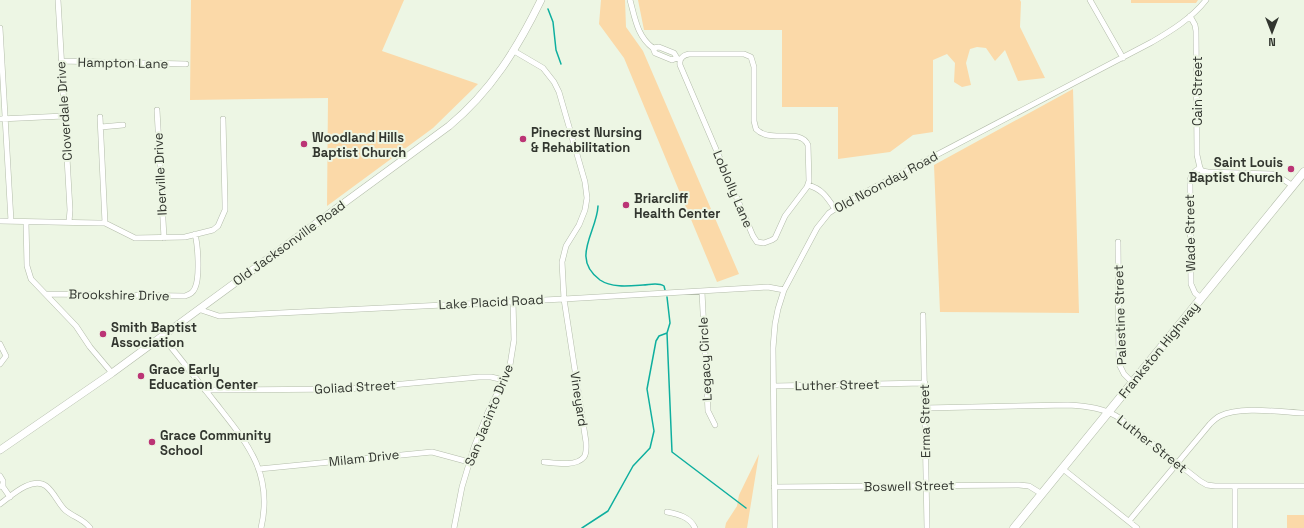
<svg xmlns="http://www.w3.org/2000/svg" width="1304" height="528" viewBox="0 0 1304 528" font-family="'Space Grotesk',sans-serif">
  <rect width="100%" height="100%" fill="#edf6e4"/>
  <path fill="#fbd9a8" d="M191 0H404L382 51 478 84 433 128 327 206 328 98 190 100Z
    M601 0H625L626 27 643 51 739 274 717 282 624 58 599 24Z
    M638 0H1020L1021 2 1020 27 1045 78 1018 81 1005 50 995 61 986 48 977 47 970 49 966 63 971 85 962 87 954 82 955 63 947 54 933 60V132L913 135 890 152 838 159V107H782V30H644Z
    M1131 0H1198L1196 3H1131Z
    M1073 89 1079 313 940 312 934 165Z
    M759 454 747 528H725L726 523 737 506 739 495Z
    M1287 515H1304V528H1287Z"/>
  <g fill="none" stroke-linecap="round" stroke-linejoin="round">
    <path stroke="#0eaf9f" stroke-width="1.5" d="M548 9 553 22 556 50 561 64
      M598 206C597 232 570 258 600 280 612 288 629 286 643 285 649 285 658 282 664 286L665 290
      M667 297 670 323 667 333 672 452 746 508
      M582 528 608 511 633 466 650 448 654 431 647 389 656 341 659 336 667 333"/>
    <defs>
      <path id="street" d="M58 0 70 210 69 222
        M630 0C635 18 637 36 653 48
        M1090 0 1123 58
        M1190 16 1195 25 1196 31 1197 155 1200 168
        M0 28 11 221
        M514 51 543 68 554 82 559 92 585 182 587 198 585 210 579 225 566 246 562 262 564 299 586 442C586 446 587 453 584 457 576 467 555 463 544 462
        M689 54H744L751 57 754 67V121L756 129C770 144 800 127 808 145L809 181 807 187 785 216 775 238 772 240 764 243 757 242 753 236 680 65C679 59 683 55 689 54Z
        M677 58 672 60 655 53 653 48 659 47 674 53 677 58 680 60
        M61 61 186 64
        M157 110 164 238
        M100 117 105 223
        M0 119 64 116
        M101 127 123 125
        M1200 168C1193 172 1190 175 1190 184L1191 284 1195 293 1201 298
        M1200 168 1202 171 1208 172 1271 174 1278 176 1293 186
        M808 185C822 189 827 197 835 209
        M0 221 98 223H105L135 238 185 237 213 230 218 226 225 210V203L223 119
        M26 222 27 266 31 279 76 326 90 347 112 373
        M1118 242 1119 364 1124 374 1133 383
        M702 292 708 411 715 425
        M46 294 185 296C190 294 193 293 195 288 200 277 198 246 195 234
        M198 309 219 316 564 299 768 287 784 290
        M923 315 927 528
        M162 336C180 358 197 380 214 401 246 442 274 472 261 528
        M0 344 6 356 0 364
        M774 386 925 383
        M205 390 348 389 479 377H491L504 380
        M925 408 1068 405C1087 406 1105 408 1121 419L1200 481 1207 485 1215 486H1304
        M259 469 432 452 469 462
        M1063 469 1137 528
        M0 476 3 481V487
        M0 486 3 487 10 497
        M774 487 1019 485 1029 486 1042 494
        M0 504C11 496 32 476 46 486 54 492 58 503 65 510 73 517 84 519 90 528
        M667 512C678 514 690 517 695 528
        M1129 521 1210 424C1213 421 1216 418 1220 416 1240 406 1281 412 1304 413
        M454 528 462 487 474 447 488 412 506 375 510 365 514 340 513 301
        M775 528 773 348 775 324 778 309 784 290 817 228 829 213 841 205 1152 42C1171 31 1192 18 1206 0
        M1235 528V486"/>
      <path id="secondary" d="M0 450 112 373 449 126C491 91 517 49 541 0"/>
      <path id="primary" d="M1014 528 1304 172"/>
    </defs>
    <use href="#street" stroke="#b3bcaa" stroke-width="6"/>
    <use href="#secondary" stroke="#b3bcaa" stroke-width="8"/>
    <use href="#primary" stroke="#b3bcaa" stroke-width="9"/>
    <use href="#street" stroke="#fff" stroke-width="5"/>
    <use href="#secondary" stroke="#fff" stroke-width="7"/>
    <use href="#primary" stroke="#fff" stroke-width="8"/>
  </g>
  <g fill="#bb3475" stroke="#edf6e4" stroke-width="1.5">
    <circle cx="523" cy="139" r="4"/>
    <circle cx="304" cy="144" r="4"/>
    <circle cx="1291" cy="169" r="4"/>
    <circle cx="626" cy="205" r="4"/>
    <circle cx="103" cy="334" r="4"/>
    <circle cx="141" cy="376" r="4"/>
    <circle cx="152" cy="442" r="4"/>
  </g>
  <g text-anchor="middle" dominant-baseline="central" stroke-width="4" stroke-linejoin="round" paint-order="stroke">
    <g font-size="13" fill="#32362f" stroke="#edf6e4">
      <text transform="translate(123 63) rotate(1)">Hampton Lane</text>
      <text transform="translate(1197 91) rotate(-90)">Cain Street</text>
      <text transform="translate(64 111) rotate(-94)">Cloverdale Drive</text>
      <text transform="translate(160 174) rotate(-93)">Iberville Drive</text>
      <text transform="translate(886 182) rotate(-28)">Old Noonday Road</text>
      <text transform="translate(733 189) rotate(67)">Loblolly Lane</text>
      <text transform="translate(1190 233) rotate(-91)">Wade Street</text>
      <text transform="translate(289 243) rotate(-36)">Old Jacksonville Road</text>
      <text transform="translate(119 295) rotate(1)">Brookshire Drive</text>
      <text transform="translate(491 302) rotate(-3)">Lake Placid Road</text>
      <text transform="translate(1120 315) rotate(-92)">Palestine Street</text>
      <text transform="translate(1159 350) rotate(-51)">Frankston Highway</text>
      <text transform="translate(705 359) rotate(-93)">Legacy Circle</text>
      <text transform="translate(837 385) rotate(-1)">Luther Street</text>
      <text transform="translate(355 387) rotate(-3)">Goliad Street</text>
      <text transform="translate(579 399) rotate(81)">Vineyard</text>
      <text transform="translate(489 415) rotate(-68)">San Jacinto Drive</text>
      <text transform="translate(925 421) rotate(-91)">Erma Street</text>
      <text transform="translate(1152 444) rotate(38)">Luther Street</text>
      <text transform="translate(364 458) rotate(-6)">Milam Drive</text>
      <text transform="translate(909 486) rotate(-1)">Boswell Street</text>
    </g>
    <g font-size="13" font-weight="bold" fill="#32362f" stroke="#edf6e4" text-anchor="start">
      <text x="531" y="132">Pinecrest Nursing<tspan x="531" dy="15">&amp; Rehabilitation</tspan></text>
      <text x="312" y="137">Woodland Hills<tspan x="312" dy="15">Baptist Church</tspan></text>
      <text x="1283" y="162" text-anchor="end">Saint Louis<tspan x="1283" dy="15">Baptist Church</tspan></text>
      <text x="634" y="198">Briarcliff<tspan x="634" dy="15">Health Center</tspan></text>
      <text x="111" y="327">Smith Baptist<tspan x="111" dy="15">Association</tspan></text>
      <text x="149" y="369">Grace Early<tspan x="149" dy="15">Education Center</tspan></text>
      <text x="160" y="435">Grace Community<tspan x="160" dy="15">School</tspan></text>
    </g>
  </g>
  <g transform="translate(1272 32) rotate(180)" stroke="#edf6e4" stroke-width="3" paint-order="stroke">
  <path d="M0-3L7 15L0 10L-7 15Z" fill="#32362f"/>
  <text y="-6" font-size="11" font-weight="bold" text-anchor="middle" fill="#32362f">N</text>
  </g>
</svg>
